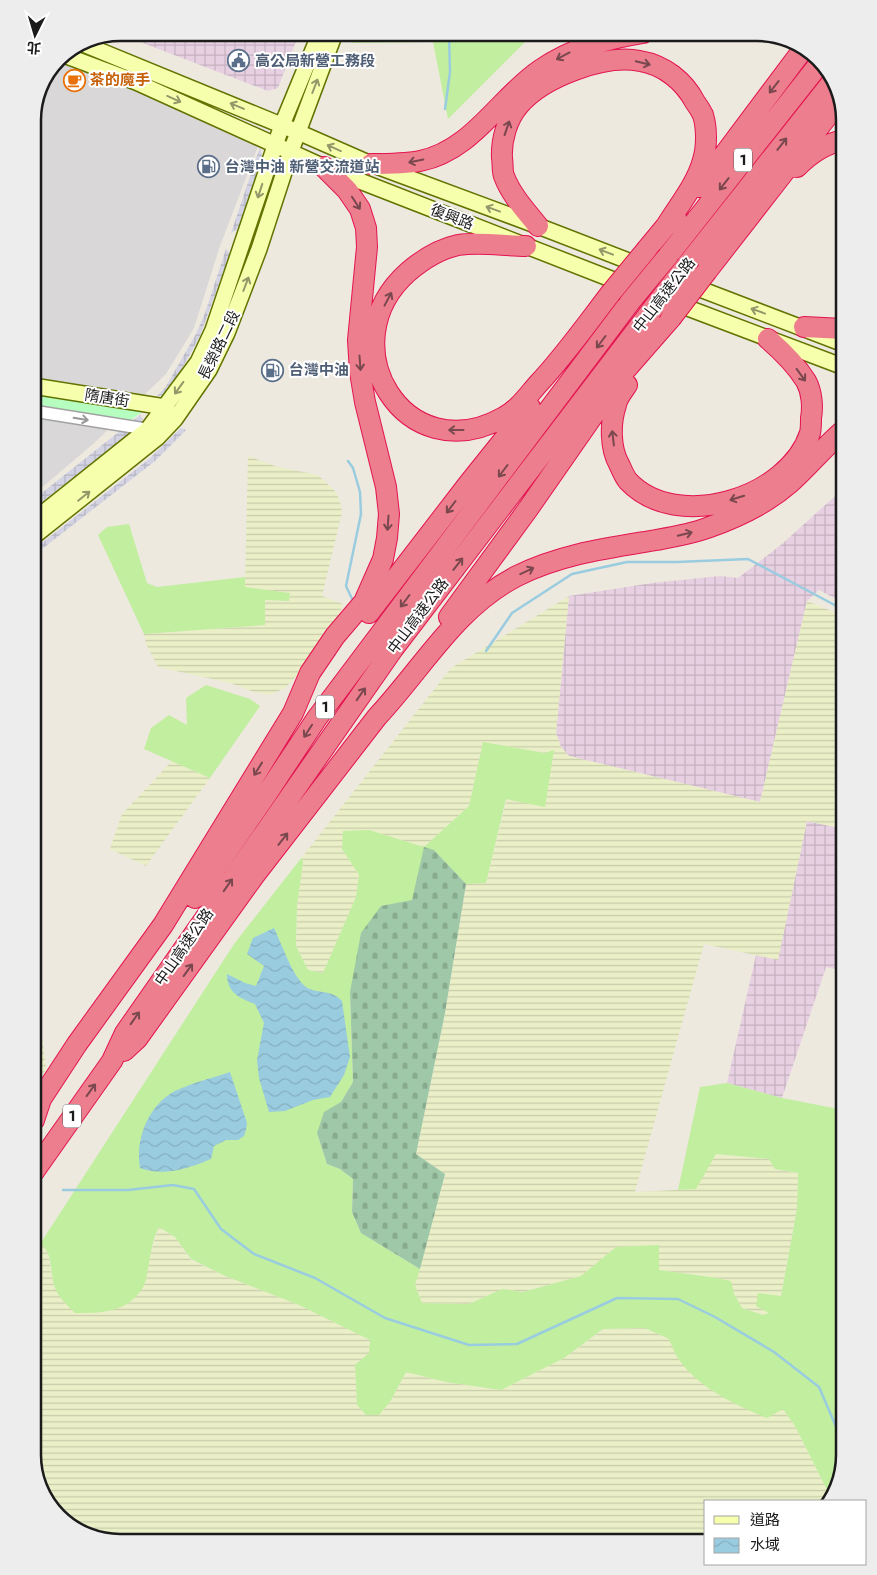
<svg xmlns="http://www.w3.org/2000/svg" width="877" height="1575" viewBox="0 0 877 1575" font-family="Jost,'Noto Sans TC',sans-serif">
  <defs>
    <pattern id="industrial-grid" width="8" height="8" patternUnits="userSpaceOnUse" patternTransform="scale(1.25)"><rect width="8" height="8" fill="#e7d0e2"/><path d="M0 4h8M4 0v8" fill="none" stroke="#c6b2c1"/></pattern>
    <pattern id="farmland-rules" width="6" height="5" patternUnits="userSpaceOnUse" patternTransform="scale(1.25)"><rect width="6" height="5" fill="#eaefc7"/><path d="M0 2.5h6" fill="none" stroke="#c8ccaa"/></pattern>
    <pattern id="cemetery-stones" width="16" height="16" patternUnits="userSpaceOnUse" patternTransform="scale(1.25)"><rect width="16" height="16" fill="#9ec8a7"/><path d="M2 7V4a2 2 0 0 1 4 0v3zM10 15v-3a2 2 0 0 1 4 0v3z" fill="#88ab8f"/></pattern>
    <pattern id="plaza-grid" width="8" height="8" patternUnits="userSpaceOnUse" patternTransform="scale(1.25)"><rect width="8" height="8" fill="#d4d3e3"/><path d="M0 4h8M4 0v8" fill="none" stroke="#b5b5c2"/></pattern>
    <pattern id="water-waves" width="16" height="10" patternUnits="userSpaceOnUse" patternTransform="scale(1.25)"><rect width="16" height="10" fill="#9acce0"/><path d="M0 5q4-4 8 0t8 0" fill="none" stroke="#84afc0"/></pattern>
  </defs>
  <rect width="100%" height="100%" fill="#eee9df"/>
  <path fill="#d9d7d7" d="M58 60 118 82 260 141 220 246 194 328 166 374 93 444 33 495V115Z"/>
  <path fill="url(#industrial-grid)" d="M117 33H299L278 88 268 91Z
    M844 488V603L819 590 807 601 760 802 569 756 561 747 556 733 569 596 652 583 720 576 738 578 782 544Z
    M807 821 844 829V971L826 967 782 1098 727 1083 756 955 778 959Z"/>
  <path fill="url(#farmland-rules)" d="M248 456 275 466 318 475 335 491 340 501 342 512 322 596 343 604 334 631 313 659 285 688 270 695 254 692 230 683 158 667 146 644 144 634 265 625V600L289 601 290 593 245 587Z
    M569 596 556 733 561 747 569 756 760 802 807 601 844 616V829L807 821 778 960 704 944 635 1192 696 1189 715 1154 769 1159 775 1169 798 1173 797 1209 781 1296 758 1293 770 1313 763 1315 742 1308 734 1294 717 1278 658 1270 659 1246 616 1247 581 1276 523 1292 502 1289 469 1304 422 1303 415 1285 445 1174 416 1154 445 1013 466 884 486 883 507 798 545 807V753L483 742 469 806 424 847 369 830 342 849 359 875 356 897 323 973 308 970 296 946 297 906 303 863 302 857 451 668Z
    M172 761 210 778 146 866 110 849 122 814Z
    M33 966 46 1069 33 1091Z
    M159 1227 175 1237 191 1260 223 1275 299 1305 370 1340 369 1353 355 1365 357 1405 366 1415H379L390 1402 406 1372 446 1382 501 1390 564 1358 604 1329 645 1328 669 1339 679 1360 783 1409 795 1426 831 1498 830 1501H706V1542H115L71 1527 39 1488 33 1454V1255L40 1244 44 1246 48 1253 54 1286H144L150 1254Z"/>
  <path fill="#c1ee9f" d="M355 33H534L448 119 433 42 351 43Z
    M129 524 147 583 157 587 245 577V587L290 593 289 601 265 600V625L144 634 98 535 107 527Z
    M206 685 250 699 260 706 210 778 144 749 151 728 169 715 187 725 186 698Z
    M483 742 545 753 554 750 545 807 506 799 486 883 466 884 434 850 417 882 412 901 381 906 350 992 353 1082 341 1102 317 1133 327 1164 340 1169 353 1179 352 1212 361 1233 420 1269 415 1285 422 1303 469 1304 502 1289 523 1292 581 1276 616 1247 659 1245V1270L717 1278 731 1281 734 1294 742 1308 763 1315 769 1313 756 1306 758 1293 781 1296 797 1209 798 1173 775 1169 769 1159 716 1154 696 1189 678 1190 700 1087 727 1083 782 1098 844 1110V1455L831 1498 795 1426 783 1409 767 1418C736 1405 700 1389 679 1360 675 1354 672 1346 669 1339L645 1328 603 1329 564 1358 501 1390 446 1382 406 1372 390 1402 379 1415H366L357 1405 355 1365 369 1353 370 1340 299 1305 223 1275 191 1259 175 1237 159 1227C150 1244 150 1265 145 1283 144 1287 141 1290 139 1293 123 1313 99 1313 75 1313 67 1305 57 1296 54 1285 50 1272 53 1251 40 1244L234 944 302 857 303 863 297 906 296 946 308 970 323 973 356 897 359 875 342 849 343 831 369 830 424 847 469 806Z"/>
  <path fill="url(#cemetery-stones)" d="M424 847 434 850 466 884 445 1013 416 1154 445 1174 420 1269 361 1233 352 1212 353 1179 340 1169 327 1164 317 1133 324 1112 341 1102 353 1082 350 992 361 933 381 906 412 900Z"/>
  <path fill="#b5febf" d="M33 394 142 412 127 423 33 409Z"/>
  <path fill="url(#plaza-grid)" d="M260 147 262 156 240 224 236 230 231 233Z
    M226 249 229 252V256L200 336 170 390 166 395 157 396 165 388 196 334 205 313Z
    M140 415 143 419 142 423 132 432 33 509V500Z
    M181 428 186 430 155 461 33 556V550L149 459Z"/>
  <path fill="url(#water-waves)" d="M274 928C282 944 292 976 306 987 316 994 331 989 342 1001L350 1057 344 1075 330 1097 313 1100 285 1111 269 1112 259 1078 257 1060 264 1023 255 1004C240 998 227 993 227 974L245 983 256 986 264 966 247 954 253 938Z
    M230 1072 247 1123 246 1130 244 1136 238 1140H226L214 1146 211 1159C190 1168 163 1177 140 1168 135 1140 148 1105 175 1091 192 1083 212 1078 230 1072Z"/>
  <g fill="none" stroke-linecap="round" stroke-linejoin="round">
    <path stroke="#9acce0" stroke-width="2.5" d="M445 109 450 72 449 33
      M348 461 353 468 360 492 361 514 346 586 354 603
      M486 651 512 613 572 574 627 562H677L748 559 844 610
      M63 1190H128L173 1185 194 1189 221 1229 254 1254 315 1278 385 1318 469 1345 517 1344 617 1298 678 1299 715 1317 774 1352 819 1387 844 1445"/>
    <defs>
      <path id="street" d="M33 411 152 430"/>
      <path id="secondary" d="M81 43 298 132 371 164 538 226 644 267
        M64 55 136 82 324 167 629 286
        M687 284 844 344
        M672 302 844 367
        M33 386 165 407 169 412
        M33 521 148 429 198 362 213 330 282 125 320 33
        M33 537 157 438 175 419 209 370 227 333 259 249 291 151 335 33"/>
      <path id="highway" d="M371 164C387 164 404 164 420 161 473 150 499 98 540 70 572 48 606 39 643 33
        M797 167C810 154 827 143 844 140
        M700 187 804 48
        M538 226C526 211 511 195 504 176 502 171 503 163 502 158 501 140 507 119 519 105 543 77 604 54 640 61 664 65 684 81 695 102 698 106 701 111 703 115 707 128 707 147 703 160 697 183 679 205 666 226
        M526 246C503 246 481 241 458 245 439 249 422 260 408 272 327 344 405 473 504 417 519 409 528 395 539 383 565 355 587 324 610 294
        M647 249 666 226 676 217
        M668 256 820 63
        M687 265 833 81
        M707 271C752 214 795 157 840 100
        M804 327 844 329
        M627 385C623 391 617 398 616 405 610 423 610 448 619 464 622 470 624 476 628 481 677 533 789 498 810 433 811 429 811 423 811 418 813 407 812 392 806 381 796 365 782 351 768 339
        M369 613 469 483 530 407
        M449 617 528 509 622 374 671 318
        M195 898 266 795 317 718 630 302
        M124 1051 137 1039 254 876 377 717C423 668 455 608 517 576 561 554 608 548 656 540 673 537 691 534 707 528 736 518 767 503 790 483 809 466 825 446 844 430
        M34 1120 41 1099 77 1044 163 925 293 713 310 673 335 636 364 602 383 559 387 538 389 514 386 487 365 402 360 372 358 340 367 247 366 228 360 209 347 190 324 167
        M33 1173 112 1061 125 1033 393 649 651 311"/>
    </defs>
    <use href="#street" stroke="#a2a2a2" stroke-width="14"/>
    <use href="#secondary" stroke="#617300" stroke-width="18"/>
    <use href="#highway" stroke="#e31450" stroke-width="22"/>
    <use href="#street" stroke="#fff" stroke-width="11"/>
    <use href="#secondary" stroke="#f6ffab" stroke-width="15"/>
    <use href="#highway" stroke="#ed7e8d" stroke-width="20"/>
    <defs>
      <path id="highway-bridge" d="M610 294 647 249
        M630 302 668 256
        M651 311 687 265
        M671 318 707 271"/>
    </defs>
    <use href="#highway-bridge" stroke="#e31450" stroke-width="22" stroke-linecap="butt"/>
    <use href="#highway-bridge" stroke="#ed7e8d" stroke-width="20"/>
  </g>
  <defs><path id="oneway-shaft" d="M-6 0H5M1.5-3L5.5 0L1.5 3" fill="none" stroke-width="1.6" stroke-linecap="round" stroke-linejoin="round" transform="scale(1.25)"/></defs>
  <g stroke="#79484e">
    <use href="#oneway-shaft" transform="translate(563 56) rotate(152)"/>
    <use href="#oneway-shaft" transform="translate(643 63) rotate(14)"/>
    <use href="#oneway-shaft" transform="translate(774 87) rotate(128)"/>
    <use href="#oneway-shaft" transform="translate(507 128) rotate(-71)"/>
    <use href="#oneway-shaft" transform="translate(782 144) rotate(-52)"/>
    <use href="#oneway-shaft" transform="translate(416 161) rotate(169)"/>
    <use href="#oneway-shaft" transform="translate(724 184) rotate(128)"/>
    <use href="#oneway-shaft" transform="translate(356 203) rotate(57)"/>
    <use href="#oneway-shaft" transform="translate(388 299) rotate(-62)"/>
    <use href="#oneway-shaft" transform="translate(601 342) rotate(127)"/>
    <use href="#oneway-shaft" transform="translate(360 363) rotate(86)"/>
    <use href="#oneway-shaft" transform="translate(801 375) rotate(54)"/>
    <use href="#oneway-shaft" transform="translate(456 430) rotate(-180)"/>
    <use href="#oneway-shaft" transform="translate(613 438) rotate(-97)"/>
    <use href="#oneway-shaft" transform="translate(503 471) rotate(127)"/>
    <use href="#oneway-shaft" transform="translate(737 498) rotate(163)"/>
    <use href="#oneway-shaft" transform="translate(451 507) rotate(127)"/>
    <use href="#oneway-shaft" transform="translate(388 523) rotate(94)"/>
    <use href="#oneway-shaft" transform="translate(685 534) rotate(-13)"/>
    <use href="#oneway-shaft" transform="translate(458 564) rotate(-52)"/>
    <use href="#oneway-shaft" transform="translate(527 571) rotate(-25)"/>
    <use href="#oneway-shaft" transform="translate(405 601) rotate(127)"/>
    <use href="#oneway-shaft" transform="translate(361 694) rotate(-55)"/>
    <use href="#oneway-shaft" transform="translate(308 731) rotate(123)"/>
    <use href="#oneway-shaft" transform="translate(258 769) rotate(122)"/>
    <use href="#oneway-shaft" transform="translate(283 839) rotate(-52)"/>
    <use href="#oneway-shaft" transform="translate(228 885) rotate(-55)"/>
    <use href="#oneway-shaft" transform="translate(188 970) rotate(-54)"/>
    <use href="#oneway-shaft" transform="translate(135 1018) rotate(-55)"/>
    <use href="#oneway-shaft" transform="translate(91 1090) rotate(-54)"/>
  </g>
  <g stroke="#93986a">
    <use href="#oneway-shaft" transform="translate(315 86) rotate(-69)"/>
    <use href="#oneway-shaft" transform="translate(174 99) rotate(24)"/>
    <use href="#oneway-shaft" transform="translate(237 106) rotate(-157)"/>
    <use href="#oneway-shaft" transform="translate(334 148) rotate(-156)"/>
    <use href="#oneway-shaft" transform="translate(260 191) rotate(108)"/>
    <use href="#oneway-shaft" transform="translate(493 209) rotate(-160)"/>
    <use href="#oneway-shaft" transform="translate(606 252) rotate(-159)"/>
    <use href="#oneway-shaft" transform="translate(246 284) rotate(-69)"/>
    <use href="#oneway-shaft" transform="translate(758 311) rotate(-160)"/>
    <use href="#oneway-shaft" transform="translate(179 388) rotate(126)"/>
    <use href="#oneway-shaft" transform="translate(84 496) rotate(-39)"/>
  </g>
  <use stroke="#989898" href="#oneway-shaft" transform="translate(81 419) rotate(9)"/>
  <defs>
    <symbol id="civic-ring" viewBox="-11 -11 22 22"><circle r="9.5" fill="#fff" stroke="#5c6f8a" stroke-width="1.5"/><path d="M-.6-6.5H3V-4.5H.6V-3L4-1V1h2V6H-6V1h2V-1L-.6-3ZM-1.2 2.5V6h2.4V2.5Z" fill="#5c6f8a"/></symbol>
    <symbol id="cafe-ring" viewBox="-11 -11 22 22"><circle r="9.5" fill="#fff" stroke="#e8710a" stroke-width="1.5"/><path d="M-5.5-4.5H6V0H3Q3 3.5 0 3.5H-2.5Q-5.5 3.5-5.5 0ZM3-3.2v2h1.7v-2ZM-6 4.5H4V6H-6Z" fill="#e8710a"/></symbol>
    <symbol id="fuel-ring" viewBox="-11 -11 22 22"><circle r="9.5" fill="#fff" stroke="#5c6f8a" stroke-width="1.5"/><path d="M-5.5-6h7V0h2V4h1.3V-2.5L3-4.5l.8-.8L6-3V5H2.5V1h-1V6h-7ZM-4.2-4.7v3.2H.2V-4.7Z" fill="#5c6f8a"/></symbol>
  </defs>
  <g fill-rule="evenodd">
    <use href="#civic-ring" x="226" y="48" width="25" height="25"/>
    <use href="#cafe-ring" x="62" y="68" width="25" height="25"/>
    <use href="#fuel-ring" x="196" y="154" width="25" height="25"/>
    <use href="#fuel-ring" x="260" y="358" width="25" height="25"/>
  </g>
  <g text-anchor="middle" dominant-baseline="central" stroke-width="4" stroke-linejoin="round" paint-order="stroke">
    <g fill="#fff" stroke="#5f5f5f" stroke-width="1">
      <rect x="734" y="148.5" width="18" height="23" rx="4"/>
      <rect x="316" y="695.5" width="18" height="23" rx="4"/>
      <rect x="63" y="1104.5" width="18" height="23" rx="4"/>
    </g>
    <g font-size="14" font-weight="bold" fill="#1b1b1b">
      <text x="743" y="160">1</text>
      <text x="325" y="707">1</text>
      <text x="72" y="1116">1</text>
    </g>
    <g font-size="15" font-weight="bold" fill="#4e5e75" stroke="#fff" text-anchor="start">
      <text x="255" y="61">高公局新營工務段</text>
      <text x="225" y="167">台灣中油 新營交流道站</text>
      <text x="289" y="370">台灣中油</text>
    </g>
    <g font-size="15" font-weight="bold" fill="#c56008" stroke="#fff" text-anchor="start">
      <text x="90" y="80">茶的魔手</text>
    </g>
    <g font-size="15" fill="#1b1b1b" stroke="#fff">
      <text transform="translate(452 217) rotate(21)">復興路</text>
      <text transform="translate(664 295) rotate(-52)">中山高速公路</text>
      <text transform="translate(219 345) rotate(-64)">長榮路二段</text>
      <text transform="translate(107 398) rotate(9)">隋唐街</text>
      <text transform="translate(418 616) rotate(-53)">中山高速公路</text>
      <text transform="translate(184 947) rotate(-55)">中山高速公路</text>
    </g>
  </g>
  <path d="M0 0H877V1575H0ZM120 41H757A79 79 0 0 1 836 120V1455A79 79 0 0 1 757 1534H120A79 79 0 0 1 41 1455V120A79 79 0 0 1 120 41Z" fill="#ededed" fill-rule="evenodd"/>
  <path fill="none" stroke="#1b1b1b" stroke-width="2.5" d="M120 41H757A79 79 0 0 1 836 120V1455A79 79 0 0 1 757 1534H120A79 79 0 0 1 41 1455V120A79 79 0 0 1 120 41Z"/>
  <rect x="704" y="1500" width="162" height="65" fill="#ffffff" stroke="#a4a4a4"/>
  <rect x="714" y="1516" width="25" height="8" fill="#f6ffab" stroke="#a4a4a4"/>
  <text x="750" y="1525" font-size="15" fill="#1b1b1b">道路</text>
  <rect x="714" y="1538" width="25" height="15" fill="url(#water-waves)" stroke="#a4a4a4"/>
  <text x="750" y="1550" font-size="15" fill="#1b1b1b">水域</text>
  <g transform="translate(35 35) rotate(185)" stroke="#ffffff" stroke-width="4" paint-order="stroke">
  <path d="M0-4L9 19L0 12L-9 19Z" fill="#1b1b1b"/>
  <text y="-8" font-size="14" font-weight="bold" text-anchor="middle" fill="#1b1b1b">北</text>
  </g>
</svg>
